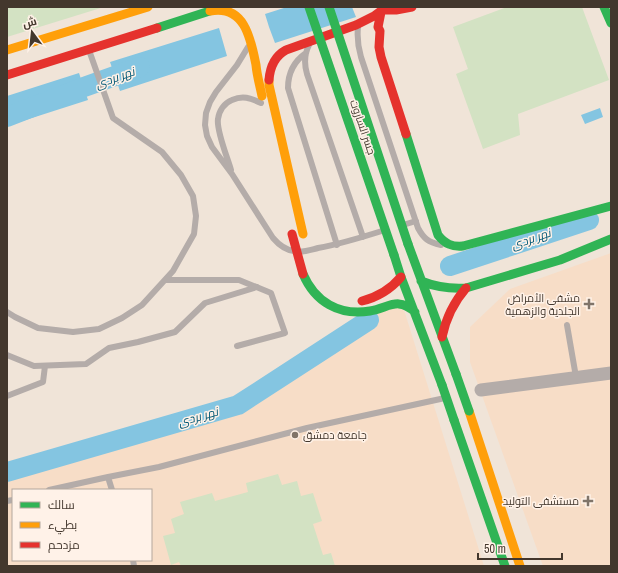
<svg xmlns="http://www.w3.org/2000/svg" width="618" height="573" viewBox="0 0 618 573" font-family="'Archivo Narrow',Cairo,sans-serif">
  <rect width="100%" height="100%" fill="#f0e4d8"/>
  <path fill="#f7ddc7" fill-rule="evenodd" d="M611 253V566H543L470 362V327L510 289Z
    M398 300 405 313 484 566H7V481L34 469 260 400 331 337 367 309ZM13 490H151V560H13Z"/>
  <path fill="#d3e2c3" d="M7 7H104L7 37Z
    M507 7H582L609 80 518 114 520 135 483 149 456 74 468 69 453 27Z
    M278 474 282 485 297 481 301 496 313 493 322 521 313 524 323 555 331 553 335 566H181L179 562 171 565 163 536 175 533 171 519 184 514 180 502 212 493 215 501 248 492 246 483Z"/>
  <path fill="#84c5e1" d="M287 7H352L356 17 275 43 269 27 265 14Z
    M219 28 227 56 120 91 110 62Z
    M79 73 88 100 7 126V96Z
    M600 108 603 117 585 124 581 115Z"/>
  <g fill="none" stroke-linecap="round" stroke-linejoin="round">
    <path stroke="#84c5e1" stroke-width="20" d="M7 117 84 87 140 67
      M450 266 589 220
      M7 472 238 405 369 320"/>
    <path stroke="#b4aca9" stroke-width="6" d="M358 27C357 37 358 47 361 57L418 228C424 239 428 242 441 245
      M309 45C304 55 304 64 307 74L363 237
      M248 47 237 65 216 92 210 102 206 113 205 125 207 136 212 147 232 174 273 238C279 245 285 250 294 251 302 253 310 250 318 248 341 244 363 237 385 230
      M306 53C293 62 288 73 288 88L337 245
      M231 170C228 159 216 130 218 119 219 111 224 103 232 100 243 95 250 98 261 103
      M403 225 416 221
      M165 280H239L271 293 285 333 237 346
      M7 312 15 317 38 328 73 332 99 329 122 318 142 305 173 271 194 234 196 216 193 196 181 175 162 152 113 118 90 53
      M567 325 576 377
      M7 355 34 366 86 364 109 348 138 342 175 332 205 303 257 287
      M7 396 43 382 45 366
      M108 477 112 490
      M49 490 108 477 159 467 307 428 445 398
      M7 501 13 500
      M133 560 134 566"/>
    <path stroke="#b4aca9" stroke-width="13" d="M481 390 611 373"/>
    <path stroke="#30b455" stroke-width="9" d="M604 7 611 23
      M157 28 222 7
      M406 134 438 235C445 244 452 247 463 246L611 206
      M408 244 456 374
      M394 255 401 277 442 385
      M303 274C315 302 339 316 370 311 389 308 397 296 415 312
      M421 281C436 287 450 289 466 288L560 260 611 239
      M454 420 505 566"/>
    <path stroke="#ff9f0a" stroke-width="9" d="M210 11C245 4 251 40 256 65 257 76 260 86 262 96
      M7 50 148 7
      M269 80V85L303 234
      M469 411 520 566"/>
    <path stroke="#e5322d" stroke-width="9" d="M382 7 378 27 380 31 379 47 381 57 406 134
      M7 75 157 28
      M269 80C270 67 275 56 286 50L356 25 374 16 382 10H396L412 7
      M362 301C378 297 390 290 401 277
      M442 337C446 318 453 303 466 288"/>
    <path stroke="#30b455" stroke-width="9" d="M309 7 394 255
      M329 7 408 244
      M456 374 469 411
      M442 385 454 420"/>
    <path stroke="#e5322d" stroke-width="9" d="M292 234 303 274"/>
  </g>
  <g fill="#807469" stroke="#fff2e8" stroke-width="1.5">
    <path d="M587 298h4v4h4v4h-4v4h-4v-4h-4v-4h4z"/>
    <circle cx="295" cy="435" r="4"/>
    <path d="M586 495h4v4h4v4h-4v4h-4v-4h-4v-4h4z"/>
  </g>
  <g text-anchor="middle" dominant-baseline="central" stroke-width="3" stroke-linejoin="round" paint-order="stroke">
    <g font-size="11" fill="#43372d" stroke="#fff2e8">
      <text transform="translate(363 127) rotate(71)">جسر الساروت</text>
    </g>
    <g font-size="11" fill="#43372d" stroke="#fff2e8" text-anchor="end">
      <text x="580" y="298">مشفى الأمراض<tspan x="580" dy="13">الجلدية والزهمية</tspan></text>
      <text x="303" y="435" text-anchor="start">جامعة دمشق</text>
      <text x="579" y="501">مستشفى التوليد</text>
    </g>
    <g font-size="12" font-style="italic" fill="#005775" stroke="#fff2e8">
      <text transform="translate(115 78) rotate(-20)">نهر بردى</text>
      <text transform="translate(531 239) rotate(-19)">نهر بردى</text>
      <text transform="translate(198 417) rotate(-16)">نهر بردى</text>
    </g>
  </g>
  <rect width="618" height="573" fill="none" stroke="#43372d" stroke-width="16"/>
  <rect x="12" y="489" width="140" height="72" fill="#fff2e8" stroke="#b4a79d"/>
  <rect x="20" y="502" width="20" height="6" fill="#30b455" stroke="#b4a79d"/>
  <text x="48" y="509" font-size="12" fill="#43372d">سالك</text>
  <rect x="20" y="522" width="20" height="6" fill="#ff9f0a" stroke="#b4a79d"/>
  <text x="48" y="529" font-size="12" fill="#43372d">بطيء</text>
  <rect x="20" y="542" width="20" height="6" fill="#e5322d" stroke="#b4a79d"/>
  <text x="48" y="549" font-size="12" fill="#43372d">مزدحم</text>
  <g transform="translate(32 32) rotate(345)" stroke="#fff2e8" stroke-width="3" paint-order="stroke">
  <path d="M0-3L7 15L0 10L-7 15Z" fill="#43372d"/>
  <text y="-6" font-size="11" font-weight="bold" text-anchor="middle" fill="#43372d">ش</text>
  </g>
  <path d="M478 553v6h84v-6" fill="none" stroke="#43372d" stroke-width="2"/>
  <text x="484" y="553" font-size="12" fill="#43372d" stroke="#fff2e8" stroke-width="3" paint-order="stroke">50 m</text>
</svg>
